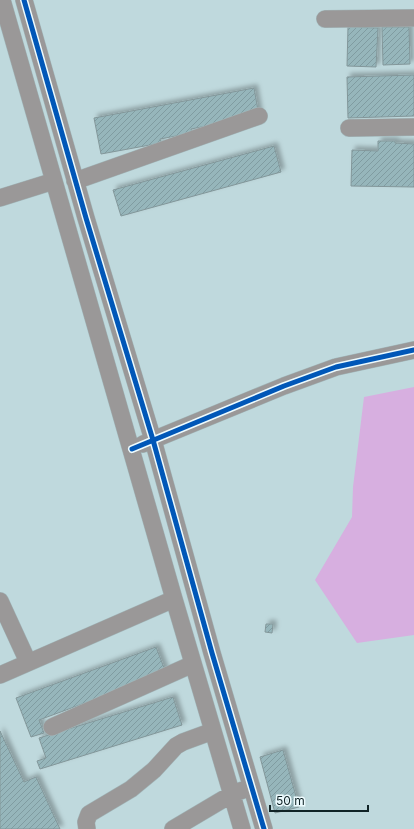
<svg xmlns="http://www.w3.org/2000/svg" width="414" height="829" viewBox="0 0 414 829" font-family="Inter,sans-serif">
  <defs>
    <pattern id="building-hatch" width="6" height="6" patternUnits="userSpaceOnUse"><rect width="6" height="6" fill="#96b6bb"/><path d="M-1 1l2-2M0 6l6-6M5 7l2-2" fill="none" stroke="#809ca1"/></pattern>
    <filter id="shadow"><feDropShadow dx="3.5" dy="-3.5" stdDeviation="2" flood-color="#0004"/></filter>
  </defs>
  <rect width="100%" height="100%" fill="#bfd9dd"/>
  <path fill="#d7afe0" d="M414 387V635L357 643 315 580 352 517 353 487 364 397Z"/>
  <path fill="url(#building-hatch)" stroke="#83979a" filter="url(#shadow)" d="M348 27 378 28 376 67 347 66Z
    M382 27H409L410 64 383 65Z
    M414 75V116L348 118 347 77Z
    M254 88 259 116 191 129 192 133 160 139 161 143 101 154 94 118Z
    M378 141H395V143L414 144V187L351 186 352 150 378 151Z
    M274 146 281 172 121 216 113 190Z
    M266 624H273L272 633 265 632Z
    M156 647 166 673 39 720 44 733 31 737 16 698Z
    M173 697 182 725 40 769 37 761 46 758 39 738Z
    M0 731 24 782 36 777 60 829H0Z
    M283 750 299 807 275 813 260 757Z"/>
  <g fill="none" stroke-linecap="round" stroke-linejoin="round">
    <defs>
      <path id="minor" d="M2 0 174 599 242 829
        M24 0 86 218 153 440 212 653 264 829
        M325 19 414 18
        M349 128 414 127
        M75 181 259 116
        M0 198 54 181
        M143 444 284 386 336 367 414 350
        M0 601 28 662
        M0 675 174 599
        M52 727 193 664
        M87 829 86 822 89 814 131 789 154 770 176 746 183 742 213 731
        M173 829 232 794 243 790"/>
    </defs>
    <use href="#minor" stroke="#a2b7ba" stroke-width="18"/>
    <use href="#minor" stroke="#9a9898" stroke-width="17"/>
    <defs>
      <path id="cycleway" d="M24 0 86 218 153 440 212 653 264 829
        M132 449 284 386 336 367 414 350"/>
    </defs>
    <use href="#cycleway" stroke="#edfbfe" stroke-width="8"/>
    <use href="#cycleway" stroke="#0057b8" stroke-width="5"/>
  </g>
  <path d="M270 805v6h98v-6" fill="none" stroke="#102326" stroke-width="2"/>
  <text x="276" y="805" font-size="12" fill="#102326" stroke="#edfbfe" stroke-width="3" paint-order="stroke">50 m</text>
</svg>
